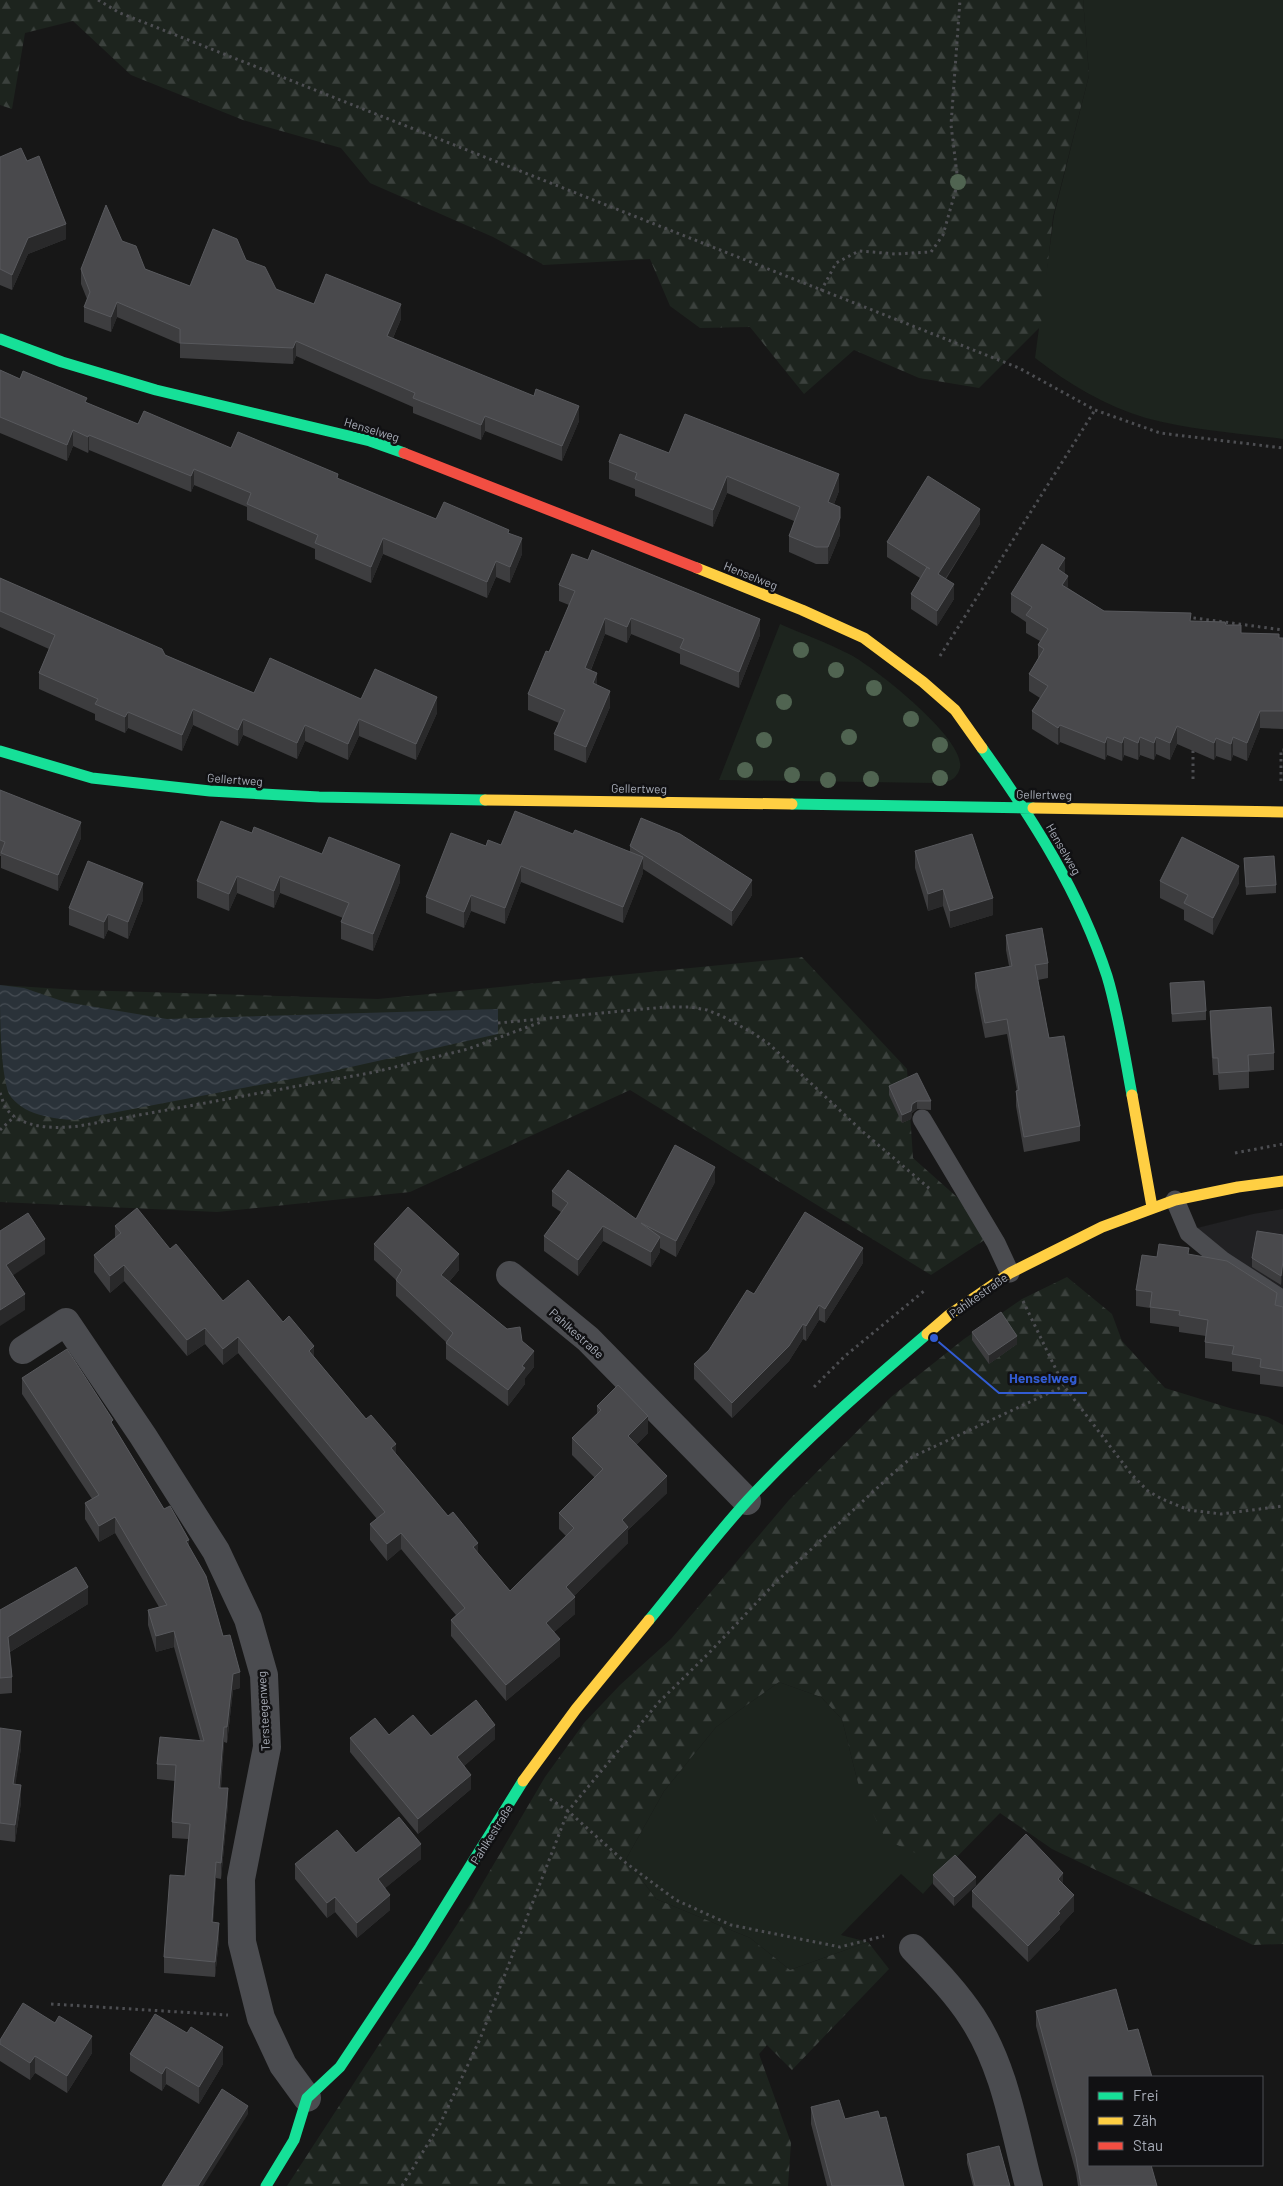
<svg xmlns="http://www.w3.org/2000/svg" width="1283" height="2186" viewBox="0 0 1283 2186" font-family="Barlow,sans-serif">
  <defs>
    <pattern id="forest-firs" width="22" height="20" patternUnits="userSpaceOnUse" patternTransform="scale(1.25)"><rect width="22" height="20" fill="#1d241e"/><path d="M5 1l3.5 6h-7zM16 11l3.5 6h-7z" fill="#3b413d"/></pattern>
    <pattern id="water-waves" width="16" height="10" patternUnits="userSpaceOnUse" patternTransform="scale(1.25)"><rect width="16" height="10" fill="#2a3239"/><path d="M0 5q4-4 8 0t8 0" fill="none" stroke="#464d54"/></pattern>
  </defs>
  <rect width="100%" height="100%" fill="#171717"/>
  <path fill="#212123" d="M1283 1209V1292L1232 1259 1197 1228 1253 1214Z"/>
  <path fill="#1d241e" d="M1083 0H1283V439C1238 433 1190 430 1146 418 1105 406 1069 384 1035 358L1054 215 1089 75Z
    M780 624C803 634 828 643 851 655 875 668 966 739 960 768 956 782 945 783 933 783L719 780Z
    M779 1682 821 1697 842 1719 858 1783 947 1867 923 1894 901 1874 841 1935 868 1942 790 1970 750 1938 656 1899 626 1859 664 1791 716 1727Z"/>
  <path fill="url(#forest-firs)" d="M0 0H1083L1089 75 1053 217 1041 326 979 388 919 378 854 350 804 394 750 327 700 328 670 306 650 259 544 265 493 237 370 183 341 148 243 120 131 75 73 21 25 33 12 109 0 105Z
    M802 957 907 1069 913 1158 958 1198 986 1239 931 1275 630 1090 410 1192 217 1212 0 1202V985L78 990 378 999Z
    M1067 1277 1112 1314 1122 1341 1165 1388 1233 1409 1268 1417 1283 1425V1944L1253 1945 1052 1849 1000 1813 947 1867 886 1840 858 1783 842 1719 821 1697 779 1682 716 1727 664 1791 626 1859 656 1899 750 1938 790 1970 868 1942 889 1969 792 2070 767 2045 759 2054 791 2143 788 2186H287L471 1903 545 1777 584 1723 620 1685 671 1639 789 1500 891 1397 964 1339 1022 1299Z"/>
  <path fill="url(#water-waves)" d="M0 985 24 988 65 1002 167 1019 498 1009V1034L333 1071 75 1120C53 1119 22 1115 9 1094 0 1070 0 1014 0 985Z"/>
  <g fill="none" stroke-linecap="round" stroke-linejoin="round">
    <path stroke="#4d4e52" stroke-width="3" stroke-dasharray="2.5 4" stroke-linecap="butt" d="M98 0 120 13 1019 368 1095 410 1160 433 1283 448
      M821 291 836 263 859 251 896 254 931 252 943 235 958 182 951 125 960 0
      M1187 617 1283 630
      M940 656 1095 410
      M1193 779V748
      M1281 781V750H1283
      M498 1023 665 1007H690L707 1010 722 1016 753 1033 769 1044 862 1131 930 1189
      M0 1093C2 1097 3 1104 6 1108 20 1129 57 1129 79 1126L375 1072 468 1049 541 1022
      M0 1130 15 1116
      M1235 1153 1283 1144
      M1023 1301 1064 1386 1132 1475 1148 1491 1162 1499 1189 1510 1221 1514 1283 1506
      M814 1387 845 1356 924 1291
      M550 1799 568 1811 626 1863 676 1900 731 1925 840 1947 884 1936
      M51 2004 228 2015
      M402 2186 440 2124 480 2039 568 1811 658 1703 709 1653 777 1581 890 1476 912 1457 1064 1386"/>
    <path stroke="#4b4c50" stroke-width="19" d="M922 1119 996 1243 1010 1273
      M1175 1200 1189 1233 1223 1261 1283 1300"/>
    <path stroke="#4b4c50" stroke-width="28" d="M510 1275 588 1339 747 1501
      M23 1350 66 1322 143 1436 216 1551 248 1619 264 1675 267 1747 241 1879 242 1942 261 2018 283 2065 307 2098
      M913 1948C934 1970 955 1991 972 2017 1005 2067 1014 2129 1029 2186"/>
    <path stroke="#16e098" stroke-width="11" d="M0 339 62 362 156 390 370 441 404 453
      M982 748C1033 819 1080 893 1107 976 1118 1012 1125 1058 1132 1095
      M0 751 92 778 210 791 319 797 485 800
      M792 804 1033 808
      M649 1620C682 1580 713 1538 748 1500 804 1440 865 1387 927 1334
      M266 2186 294 2140 307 2098 340 2067 420 1947 523 1781"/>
    <path stroke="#ffcf43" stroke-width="11" d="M697 568 802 610 864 638 923 682 955 710 982 748
      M485 800 792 804
      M1033 808 1283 812
      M1132 1095 1152 1207
      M927 1334 949 1315 1010 1273 1102 1227 1175 1200 1238 1187 1283 1181
      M523 1781 576 1709 649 1620"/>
    <path stroke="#f24e42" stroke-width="11" d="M404 453 697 568"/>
  </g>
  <g fill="#506451">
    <circle cx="958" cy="182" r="8"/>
    <circle cx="801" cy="650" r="8"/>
    <circle cx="836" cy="670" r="8"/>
    <circle cx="874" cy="688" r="8"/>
    <circle cx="784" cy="702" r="8"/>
    <circle cx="911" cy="719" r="8"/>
    <circle cx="849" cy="737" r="8"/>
    <circle cx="764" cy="740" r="8"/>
    <circle cx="940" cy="745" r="8"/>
    <circle cx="745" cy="770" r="8"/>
    <circle cx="792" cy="775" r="8"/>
    <circle cx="940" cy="778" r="8"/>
    <circle cx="871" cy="779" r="8"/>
    <circle cx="828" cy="780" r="8"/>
  </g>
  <path fill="#3d3d3f" d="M0 157 27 161 66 239 28 254 12 290 0 285Z
    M122 241 145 269 190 286 246 260 276 289 314 304 401 319 393 338 579 421 562 461 485 431 481 440 413 413V407L296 356 293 364 180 358V344L117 317 111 332 84 322V307L87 299 81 284V269Z
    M0 370 20 379 87 403 138 424 231 448 338 479 436 519 509 533 522 554 510 583 496 577 487 598 383 554 371 583 315 559V549L247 520V507L194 485 191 492 89 450 88 453 73 446 67 461 0 433Z
    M669 453 839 491 834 504 840 535 828 564H816L789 552V536L794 521 727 493 713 527 635 496V489L609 479V462Z
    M980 524 946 579 954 599 937 626 911 609V594L920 578 887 557V542Z
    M1065 574 1068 588 1104 611 1226 625 1241 633 1283 638V729L1260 728 1247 761 1233 755 1231 761 1216 756 1214 760 1177 744 1170 760 1156 754 1154 760 1140 755 1138 760 1124 755 1122 761 1107 755 1105 760 1060 742 1058 745 1032 729V711L1040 698 1029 691V674L1038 659V645L1040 641 1026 633V622L1011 612V594Z
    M0 578 165 655 254 693 361 699 437 713 416 760 359 736 348 760 305 741 297 759 243 735 238 746 193 725 182 751 128 728 125 733 95 720V714L39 689V673L49 649 0 627Z
    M559 585 760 635 739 688 680 664V654L631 634 627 643 605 634 591 670 597 685 610 707 586 763 554 750V734L559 723 528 710V694L549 652 569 605 559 601Z
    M0 790 81 838 58 891 1 868V856H0Z
    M252 833 322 854 400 882 373 951 341 939V922L343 918 280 893 274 908 237 893 229 911 197 898V881Z
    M573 834 630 852V846L752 895 732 926 643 869V873L623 923 521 882 505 924 471 911 464 928 426 913V897L486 846 501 845Z
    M915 851 993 915 950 928 943 906 928 911 915 868Z
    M1244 858 1276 885V893L1246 895Z
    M1160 881 1239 883 1213 935 1184 920V910L1160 898Z
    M143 900 128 939 108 930 104 939 69 925V908Z
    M1006 935 1048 963V978L1038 980 1049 1038 1080 1126V1141L1024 1152 1016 1106V1091H1017L1007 1034 985 1038 975 988V973L1009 966 1006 950Z
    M1170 983 1206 1011V1020L1172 1022Z
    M1210 1011 1274 1053V1070L1249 1072V1088L1219 1090 1218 1075H1213L1210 1028Z
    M889 1086 931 1101V1110L917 1109 912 1113 911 1119 902 1123 889 1095Z
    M715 1182 676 1257 660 1248V1252L651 1267 603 1241 578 1276 544 1251V1236L561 1212 552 1206V1191L636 1219Z
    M115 1226 170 1249 223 1301 283 1322 314 1357 396 1454 510 1591 566 1536 559 1529V1513L595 1478 572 1455V1438L597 1414V1406L648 1433 636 1445 667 1493 628 1530V1543L574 1596 575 1614 554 1632 560 1656 506 1701 451 1636V1620L456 1615 401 1549 387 1561 370 1540V1524L377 1519 238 1353 223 1365 205 1344 187 1356 124 1281 110 1293 94 1272V1255L115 1238Z
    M1283 1235V1269L1281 1285 1252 1267V1258Z
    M374 1244 459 1270 449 1282 522 1341 534 1367 525 1378V1384L508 1406 446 1359V1342L396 1296V1280L374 1260Z
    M1189 1255 1277 1306 1283 1307V1387L1260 1384V1375L1232 1371V1362L1205 1358V1342L1206 1336 1179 1332V1327L1150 1323V1308L1136 1306V1290Z
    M863 1263 825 1323 819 1320 806 1341 803 1339 789 1361 732 1418 694 1379V1364L709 1350 754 1294Z
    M972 1332 1017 1344 989 1364 972 1340Z
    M22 1378 113 1425 164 1509 189 1547 223 1636 240 1688 233 1690 227 1743 224 1742 221 1788 228 1804 221 1879 216 1878 213 1922 219 1939 215 1977 164 1973V1957L185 1876 188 1839 172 1838V1822L175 1781 157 1779V1764L200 1740 174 1647 156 1652 148 1625V1610L159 1607 115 1533 99 1542 85 1519V1503L92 1499 22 1394Z
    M88 1604 10 1652 12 1677V1693L0 1694V1610Z
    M0 1728 21 1748 15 1784 21 1802 15 1842 0 1840Z
    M389 1735 431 1736 495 1739 464 1766 471 1789 418 1834 350 1752V1738Z
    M356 1853 421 1859 385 1888 390 1910 357 1938 335 1912 327 1918 295 1879V1864Z
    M933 1875 976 1885 954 1906 933 1884Z
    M1063 1884 1074 1911 1060 1926V1929L1028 1962 972 1907V1891Z
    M1036 2011 1089 2077 1157 2186H1078L1076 2173 1036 2026Z
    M0 2040 92 2053 67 2093 35 2073 30 2080 0 2061Z
    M130 2054 223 2064 199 2104 166 2084 162 2091 130 2071Z
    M811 2107 845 2119 904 2186H827L811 2124Z
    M967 2154 1010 2186H973L967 2163Z"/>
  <path fill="#29292a" d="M66 224V239L28 254 12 290V275L28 238Z
    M117 302V317L111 332V317Z
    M401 304V319L387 351V336Z
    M296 341V356L293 364V348Z
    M579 406V421L562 461V446Z
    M485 416V431L481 440V425Z
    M73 430V446L67 461V445Z
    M89 435V450L88 453V437Z
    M194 469V485L191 492V476Z
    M839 474V491L828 519V502Z
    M727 476V493L713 527V510Z
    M980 509V524L938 590V574Z
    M840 518V535L828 564V547Z
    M383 538V554L371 583V567Z
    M522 538V554L510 583V567Z
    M1065 558V576L1058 569Z
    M496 561V577L487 598V582Z
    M1068 576V593L1062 585Z
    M954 584V599L937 626V611Z
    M605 618V634L585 684V668Z
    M631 618V634L627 643V627Z
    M760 619V635L739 688V672Z
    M597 673V689L593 683Z
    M610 691V707L586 763V747Z
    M437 697V713L416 760V744Z
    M193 709V725L182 751V735Z
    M1260 711V728L1247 761V743Z
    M128 712V728L125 733V717Z
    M243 719V735L238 746V730Z
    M359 719V736L348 760V744Z
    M305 725V741L297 759V743Z
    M1060 725V742L1058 745V728Z
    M1177 726V744L1170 760V743Z
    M1107 737V755L1105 760V743Z
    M1124 737V755L1122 761V743Z
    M1140 737V755L1138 760V743Z
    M1156 737V754L1154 760V743Z
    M1233 737V755L1231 761V744Z
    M1216 738V756L1214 760V743Z
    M81 822V838L58 891V875Z
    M643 857V873L623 923V907Z
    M400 865V882L373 951V934Z
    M521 866V882L505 924V908Z
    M1239 866V883L1213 935V918Z
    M237 876V893L229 911V894Z
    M280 876V893L274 908V891Z
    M752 880V895L732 926V911Z
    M143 883V900L128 939V922Z
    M943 889V906L928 911V894Z
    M471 895V911L464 928V912Z
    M993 898V915L950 928V911Z
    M108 914V930L104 939V922Z
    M917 1101V1109L912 1113 911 1119 902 1123V1115Z
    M715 1167V1182L676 1257V1241Z
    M603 1226V1241L578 1276V1260Z
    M660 1237V1252L651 1267V1252Z
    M45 1239V1254L6 1280V1265Z
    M863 1248V1263L825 1323V1309Z
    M459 1254V1270L441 1291V1275Z
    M1283 1261V1269L1281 1285V1276Z
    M124 1265V1281L110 1293V1276Z
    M25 1294V1310L0 1326V1310Z
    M819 1305V1320L806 1341V1326Z
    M803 1324V1339L789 1361 732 1418V1403Z
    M205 1328V1344L187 1356V1340Z
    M1017 1336V1344L989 1364V1355Z
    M238 1337V1353L223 1365V1349Z
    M314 1346V1362L309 1351Z
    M534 1351V1367L525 1378V1384L508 1406V1390L522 1366Z
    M648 1416V1433L628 1453V1436Z
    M396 1444V1461L391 1448Z
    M667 1476V1493L628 1530V1543L566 1604V1587L622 1520Z
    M115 1517V1533L99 1542V1526Z
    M401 1533V1549L387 1561V1544Z
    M189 1540V1555L186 1541Z
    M478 1543V1559L473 1547Z
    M88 1587V1604L8 1653V1637Z
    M575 1597V1614L546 1639V1623Z
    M174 1631V1647L156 1652V1636Z
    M560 1639V1656L506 1701V1685Z
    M240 1672V1688L233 1690 227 1743V1727L233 1674Z
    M495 1725V1739L457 1772V1757Z
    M224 1727V1742L219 1804V1788Z
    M21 1731V1748L13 1801V1784Z
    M471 1775V1789L418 1834V1819Z
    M21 1785V1802L15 1842V1825Z
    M228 1788V1804L221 1879V1863Z
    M421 1844V1859L378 1894V1879Z
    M216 1862V1878L212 1938V1922Z
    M1063 1873V1889L1058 1879Z
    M976 1877V1885L954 1906V1897Z
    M390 1895V1910L357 1938V1923Z
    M1074 1895V1911L1060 1926V1929L1028 1962V1946L1058 1912Z
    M335 1897V1912L327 1918V1903Z
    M219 1923V1939L215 1977V1962Z
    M92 2036V2053L67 2093V2076Z
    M223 2047V2064L199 2104V2087Z
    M35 2056V2073L30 2080V2063Z
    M166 2067V2084L162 2091V2074Z
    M248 2106V2114L203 2186H198Z"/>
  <path fill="#49494c" stroke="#58595d" d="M21 148 27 161 39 156 66 224 28 238 12 275 0 269V157Z
    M106 205 122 241 136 246 145 269 190 286 213 229 237 239 246 260 265 267 276 289 314 304 326 274 401 304 387 336 534 396 536 389 579 406 562 446 485 416 481 425 413 398 415 393 296 341 293 348 180 343V329L117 302 111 317 84 307 90 292 81 269Z
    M0 370 20 379 23 371 87 398 85 402 138 424 144 411 231 448 238 432 338 474 337 478 436 519 444 502 509 530 508 533 522 538 510 567 496 561 487 582 383 538 371 567 315 543 318 535 247 504 251 493 194 469 191 476 89 435 88 437 73 430 67 445 0 417Z
    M685 414 839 474 828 502 840 507V518L828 547H816L789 536 800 507 727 476 713 510 635 479 637 473 609 462 620 434 669 453Z
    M928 476 980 509 938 574 954 584 937 611 911 594 927 567 930 569 887 542Z
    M1042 544 1065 558 1058 569 1068 576 1062 585 1104 611 1191 613 1190 621 1225 622 1226 625H1241V633L1279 634V638H1283V711H1260L1247 743 1233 737 1231 744 1216 738 1214 743 1177 726 1170 743 1156 737 1154 743 1140 737 1138 743 1124 737 1122 743 1107 737 1105 743 1060 725 1058 728 1032 711 1048 686 1029 674 1044 649 1038 645 1048 629 1026 615 1032 607 1011 594Z
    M592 550 760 619 739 672 680 648 684 639 631 618 627 627 605 618 585 668 597 673 593 683 610 691 586 747 554 734 565 710 528 694 546 651 549 652 575 591 559 585 572 554 588 560Z
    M0 578 162 649 165 655 254 693 270 658 361 699 375 669 437 697 416 744 359 719 348 744 305 725 297 743 243 719 238 730 193 709 182 735 128 712 125 717 95 704 98 699 39 673 55 635 0 611Z
    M0 790 81 822 58 875 1 853 5 842 0 840Z
    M515 811 573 834 575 830 643 857 623 907 521 866 505 908 471 895 464 912 426 897 451 833 486 846 488 840 501 845Z
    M641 818 680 834 752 880 732 911 630 846Z
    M221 821 252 833 254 827 322 854 329 837 400 865 373 934 341 922 349 903 280 876 274 891 237 876 229 894 197 881Z
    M972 834 993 898 950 911 943 889 928 894 915 851Z
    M1182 837 1239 866 1213 918 1184 903 1188 895 1160 881Z
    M1274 856 1276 885 1246 887 1244 858Z
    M88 861 143 883 128 922 108 914 104 922 69 908Z
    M1042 928 1048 963 1035 965 1049 1038 1064 1036 1080 1126 1024 1137 1016 1091 1019 1090 1007 1019 985 1023 975 973 1012 966 1006 935Z
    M1204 981 1206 1011 1172 1014 1170 983Z
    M1271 1007 1274 1053 1248 1055 1249 1071 1219 1073 1218 1058H1213L1210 1011Z
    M917 1073 931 1101H917L912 1104 911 1111 902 1115 889 1086Z
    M675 1145 715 1167 676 1241 641 1223 660 1237 651 1252 603 1226 578 1260 544 1236 568 1203 552 1191 568 1170 636 1219Z
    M408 1207 459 1254 441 1275 507 1329 520 1327 522 1341 534 1351 522 1366 525 1368 508 1390 446 1343 453 1333 396 1280 402 1270 374 1244Z
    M137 1208 170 1249 176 1244 223 1301 248 1280 283 1322 289 1316 314 1346 309 1351 366 1419 371 1415 396 1444 391 1448 448 1516 453 1512 478 1543 473 1547 510 1591 574 1528 559 1513 603 1469 572 1438 601 1410 597 1406 618 1385 648 1416 628 1436 667 1476 622 1520 628 1527 566 1587 575 1597 546 1623 560 1639 506 1685 451 1620 465 1608 401 1533 387 1544 370 1524 385 1512 238 1337 223 1349 205 1328 187 1340 124 1265 110 1276 94 1255 121 1233 115 1226Z
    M805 1212 863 1248 825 1309 819 1305 806 1326 803 1324 789 1346 732 1403 694 1364 709 1350 747 1290 754 1294Z
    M28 1213 45 1239 6 1265 25 1294 0 1310V1231Z
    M1257 1231 1283 1235V1261L1281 1276 1252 1258Z
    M1159 1244 1189 1248 1188 1254 1227 1261 1277 1293 1275 1305 1283 1307V1371L1260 1367 1261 1359 1232 1354 1234 1346 1205 1342 1208 1320 1179 1315 1180 1311 1150 1307 1152 1292 1136 1290 1142 1255 1157 1257Z
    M1001 1312 1017 1336 989 1355 972 1332Z
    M67 1349 113 1420 111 1422 164 1509 170 1506 189 1540 186 1541 206 1576 223 1636 230 1635 240 1672 233 1674 227 1727H224L219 1788H228L221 1863 216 1862 212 1922 219 1923 215 1962 164 1957 170 1875 185 1876 190 1824 172 1822 176 1765 157 1764 160 1737 204 1741 174 1631 156 1636 148 1610 167 1605 115 1517 99 1526 85 1503 99 1495 22 1378Z
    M76 1567 88 1587 8 1637 12 1677 0 1678V1610Z
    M476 1700 495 1725 457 1757 471 1775 418 1819 350 1738 375 1718 389 1735 413 1715 431 1736Z
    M0 1728 21 1731 13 1784 21 1785 15 1825 0 1823Z
    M399 1817 421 1844 378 1879 390 1895 357 1923 335 1897 327 1903 295 1864 337 1830 356 1853Z
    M1026 1834 1063 1873 1058 1879 1074 1895 1058 1912 1060 1913 1028 1946 972 1891Z
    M955 1855 976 1877 954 1897 933 1875Z
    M1116 1989 1128 2031 1138 2029 1152 2077H1089V2165H1151L1157 2186H1081L1076 2157 1036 2011Z
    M23 2003 55 2023 59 2016 92 2036 67 2076 35 2056 30 2063 0 2044V2040Z
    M155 2014 187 2033 191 2027 223 2047 199 2087 166 2067 162 2074 130 2054Z
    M222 2089 248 2106 198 2186H162Z
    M839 2100 845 2119 878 2111 880 2118 886 2117 904 2186H832L811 2107Z
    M999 2146 1010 2186H975L967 2154Z"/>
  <g text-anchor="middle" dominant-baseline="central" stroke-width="5" stroke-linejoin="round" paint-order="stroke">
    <g font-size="12" fill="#a8adb8" stroke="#111113">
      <text transform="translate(372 429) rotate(17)">Henselweg</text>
      <text transform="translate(751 575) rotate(22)">Henselweg</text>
      <text transform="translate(235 779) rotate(4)">Gellertweg</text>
      <text transform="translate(639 788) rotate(1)">Gellertweg</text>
      <text transform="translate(1044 794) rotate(1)">Gellertweg</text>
      <text transform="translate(1064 849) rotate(60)">Henselweg</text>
      <text transform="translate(978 1295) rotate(-35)">Pahlkestraße</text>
      <text transform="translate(577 1333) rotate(42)">Pahlkestraße</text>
      <text transform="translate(263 1711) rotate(-93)">Tersteegenweg</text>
      <text transform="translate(491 1834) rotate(-58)">Pahlkestraße</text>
    </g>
  </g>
  <path fill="none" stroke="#325cd3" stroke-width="2" d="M934 1338L999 1393H1087"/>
  <circle fill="#325cd3" stroke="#111113" stroke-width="2" cx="934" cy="1338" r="5"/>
  <g font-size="14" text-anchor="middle" font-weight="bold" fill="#325cd3" stroke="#111113" stroke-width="5" stroke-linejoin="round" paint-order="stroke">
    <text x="1043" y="1383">Henselweg</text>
  </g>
  <rect x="1088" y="2076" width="175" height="90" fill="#111113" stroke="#4d4f55"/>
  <rect x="1098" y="2092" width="25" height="8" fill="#16e098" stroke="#4d4f55"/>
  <text x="1133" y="2101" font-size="15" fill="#a8adb8">Frei</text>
  <rect x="1098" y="2117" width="25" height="8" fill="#ffcf43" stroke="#4d4f55"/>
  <text x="1133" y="2126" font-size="15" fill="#a8adb8">Zäh</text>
  <rect x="1098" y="2142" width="25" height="8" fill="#f24e42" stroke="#4d4f55"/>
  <text x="1133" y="2151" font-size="15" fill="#a8adb8">Stau</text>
</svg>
